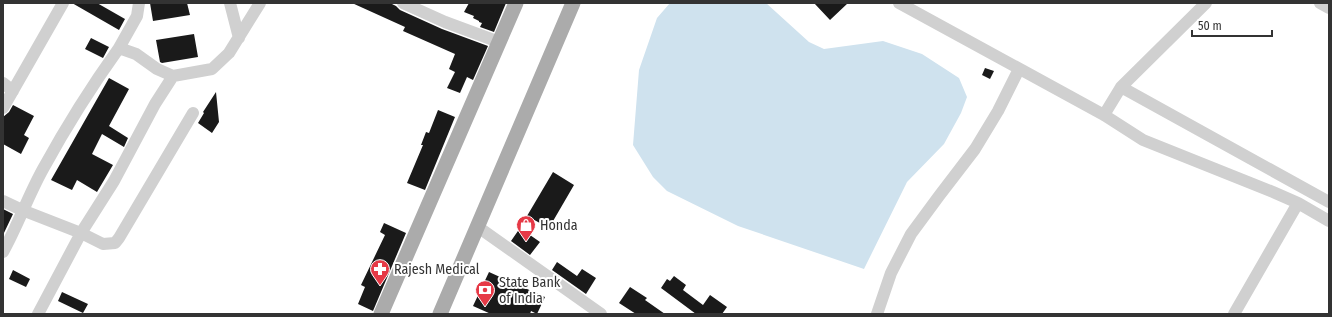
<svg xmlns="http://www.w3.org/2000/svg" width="1332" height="317" viewBox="0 0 1332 317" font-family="'Fira Sans Condensed',sans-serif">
  <rect width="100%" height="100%" fill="#fff"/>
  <path fill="#cfe2ee" d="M670 3H766L809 42 824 49 883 41 922 54 959 78 967 97 961 113 944 144 907 182 864 269 738 226 667 191 653 177 633 145 639 70 657 18Z"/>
  <path fill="#1a1a1a" d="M72 3H97L125 19 119 30Z
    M150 3H187L190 15 153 21Z
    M352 3H390L396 6 400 10 442 29 488 46 473 80 467 77 460 93 447 88 455 72 449 69 455 54 403 31 405 27Z
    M469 3H506L494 32 480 27 482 23 479 22V21L473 18 474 16 464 12Z
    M814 3H848L830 20Z
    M194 34 198 57 162 63 160 62 156 40Z
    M91 38 109 47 103 58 85 49Z
    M985 68 994 71 990 79 982 75Z
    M109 78 129 89 109 126 128 138 124 147 102 134 92 154 113 165 97 192 77 180 72 190 51 180Z
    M216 92 219 122 212 133 198 123 204 113 203 112Z
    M13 105 34 116 24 135 29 138 21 154 3 144V117L9 112Z
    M438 110 455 117 425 190 407 183 423 145H421L426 132 429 133Z
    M553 172 574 185 549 228 527 216Z
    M3 209 13 214 3 235Z
    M384 223 406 233 373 311 358 304 365 287 361 285 385 235 380 232Z
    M520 228 540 242 530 255 511 241Z
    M557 262 577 276 582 269 596 278 586 294 552 270Z
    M13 270 30 279 26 287 9 279Z
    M489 272 545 297 537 314 531 311 530 314H491L473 306Z
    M674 276 686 285 683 290 703 305 710 295 727 307 722 314H696L661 288 667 279 670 281Z
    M630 287 647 298 645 300 665 314H636L619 303Z
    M62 292 88 304 83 313 58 301Z"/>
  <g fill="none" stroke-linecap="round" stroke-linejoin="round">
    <path stroke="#d0d0d0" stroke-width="12" d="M230 3 239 38
      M403 3 445 22 499 42
      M899 3 1104 115 1143 140 1273 192 1298 203 1329 221
      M1320 3 1329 8
      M119 48 137 16 139 3
      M3 83 13 91
      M1121 87 1329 202
      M3 108 63 3
      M1104 115 1121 87 1206 3
      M3 201 22 210 81 233 114 181 155 104 173 76
      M478 227 601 314
      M3 252C18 225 28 196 43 169 66 127 91 87 119 48L136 54 157 69 173 76 212 69 229 53 260 3
      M38 314 81 233 103 244 115 243 119 238 193 113
      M877 314 891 273 911 234 939 196 975 149 998 111 1019 69
      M1234 314 1298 203"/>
    <path stroke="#ababab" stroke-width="15" d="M381 314 516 3
      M440 314 573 3"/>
  </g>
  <defs>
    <symbol id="shop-pin" viewBox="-11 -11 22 30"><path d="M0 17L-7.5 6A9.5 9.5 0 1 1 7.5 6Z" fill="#e63946" stroke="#fff"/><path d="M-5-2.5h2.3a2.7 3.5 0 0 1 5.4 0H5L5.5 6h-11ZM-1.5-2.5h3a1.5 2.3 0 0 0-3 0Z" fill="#fff"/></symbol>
    <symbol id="pharmacy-pin" viewBox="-11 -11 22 30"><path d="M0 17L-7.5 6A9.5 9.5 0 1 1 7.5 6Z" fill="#e63946" stroke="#fff"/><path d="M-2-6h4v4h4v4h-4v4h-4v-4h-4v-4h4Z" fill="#fff"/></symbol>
    <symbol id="bank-pin" viewBox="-11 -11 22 30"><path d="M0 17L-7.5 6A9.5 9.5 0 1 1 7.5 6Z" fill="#e63946" stroke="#fff"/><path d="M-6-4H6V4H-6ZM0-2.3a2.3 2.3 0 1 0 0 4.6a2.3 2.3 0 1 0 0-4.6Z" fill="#fff"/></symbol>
  </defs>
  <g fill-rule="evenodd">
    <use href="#shop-pin" x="515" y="214" width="22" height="30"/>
    <use href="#pharmacy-pin" x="369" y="258" width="22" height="30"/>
    <use href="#bank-pin" x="474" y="279" width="22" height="30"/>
  </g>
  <g text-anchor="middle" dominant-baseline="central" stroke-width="4" stroke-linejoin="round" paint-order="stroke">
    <g font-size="14" fill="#333" stroke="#fff" text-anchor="start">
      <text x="540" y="225">Honda</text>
      <text x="394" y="269">Rajesh Medical</text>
      <text x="499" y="282">State Bank<tspan x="499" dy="16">of India</tspan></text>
    </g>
  </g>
  <rect width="1332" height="317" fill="none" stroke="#333333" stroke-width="8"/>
  <path d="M1192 30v6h80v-6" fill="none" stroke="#333333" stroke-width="2"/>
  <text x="1198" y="30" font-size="12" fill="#333333" stroke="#ffffff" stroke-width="3" paint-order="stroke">50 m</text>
</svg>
